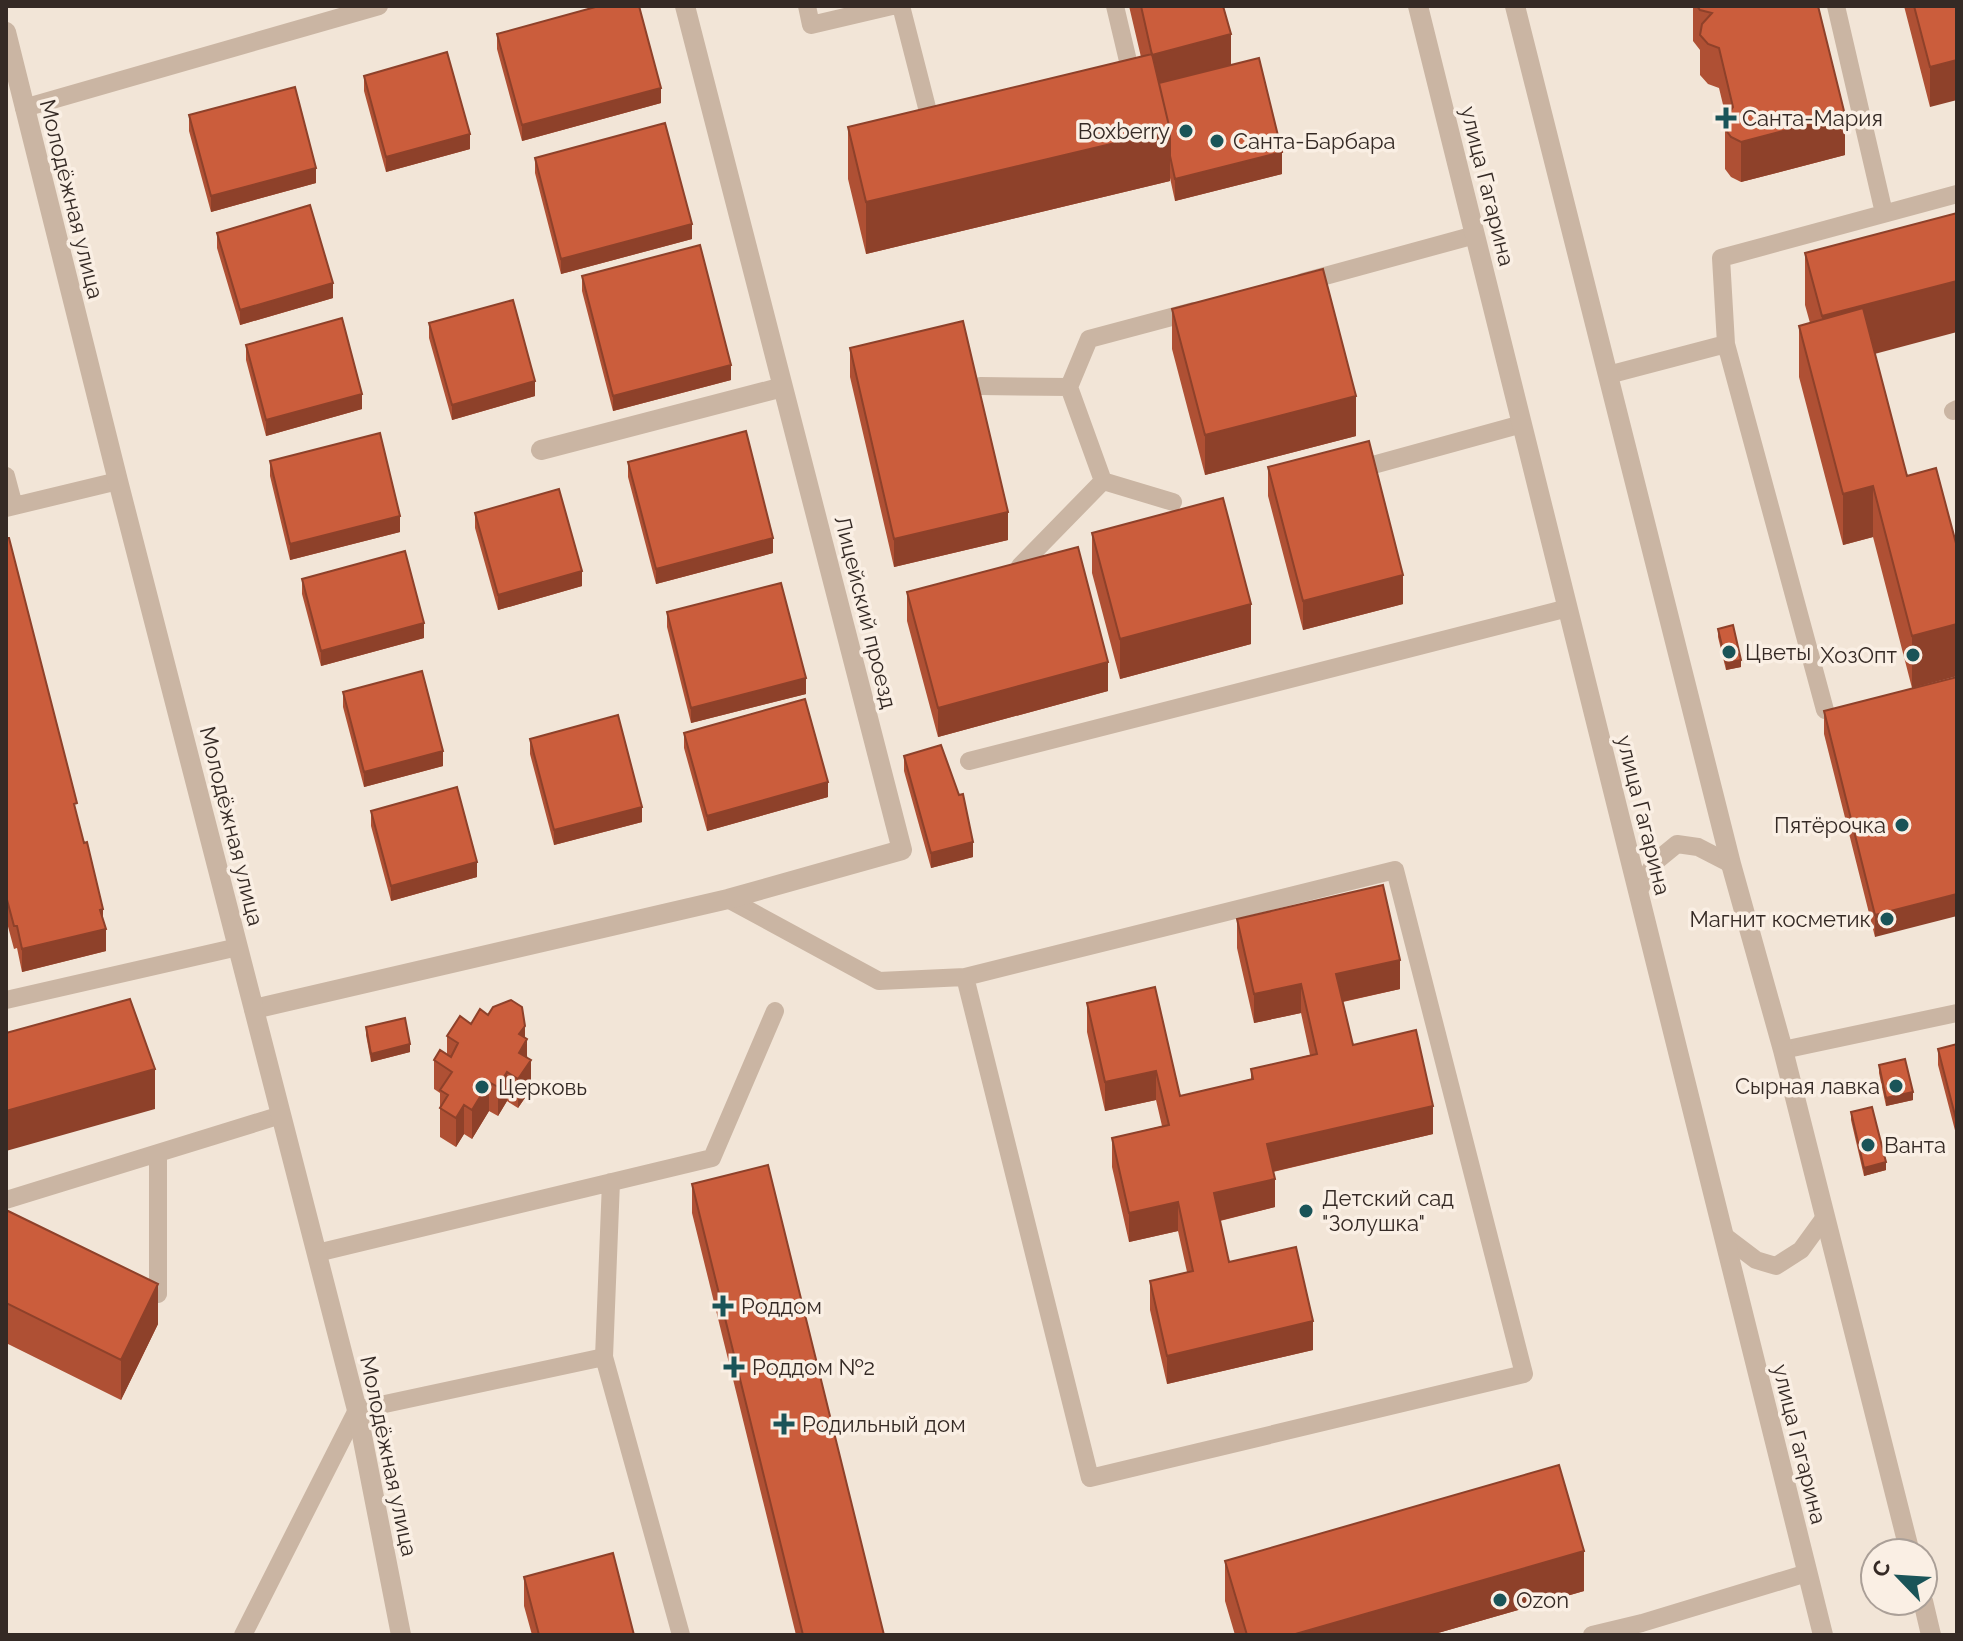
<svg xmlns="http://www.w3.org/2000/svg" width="1963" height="1641" viewBox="0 0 1963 1641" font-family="Raleway,sans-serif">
  <rect width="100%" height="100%" fill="#f2e5d7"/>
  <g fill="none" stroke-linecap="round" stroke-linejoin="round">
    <path stroke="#cab5a3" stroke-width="18" d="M807 6 811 25 892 6
      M901 6 933 131
      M1115 6 1133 82
      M1836 6 1884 213
      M24 108 379 6
      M1303 282 1475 235
      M1726 344 1825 710
      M1608 375 1726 344 1721 258 1957 194
      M980 386 1069 387 1089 339 1194 311
      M1069 387 1103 481 1173 502
      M1953 411 1957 409
      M1373 465 1522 424
      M6 476 14 506
      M6 508 118 481
      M1020 566 1103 481
      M969 761 1568 608
      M1638 892 1655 862 1677 844 1698 847 1731 864
      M728 899 879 981 965 977 1395 870 1524 1374 1090 1478 965 977
      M6 1000 238 947
      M1783 1050 1957 1013
      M6 1200 281 1115
      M1723 1235 1756 1260 1776 1266 1801 1250 1825 1217
      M317 1253 712 1158 775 1011
      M146 1290 158 1294V1153
      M604 1357 681 1635
      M243 1635 357 1410 604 1357 611 1182
      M1592 1635 1642 1623 1807 1573"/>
    <path stroke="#cab5a3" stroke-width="20" d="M541 450 783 387
      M254 1009 728 899 902 850 685 6"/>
    <path stroke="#cab5a3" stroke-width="20" d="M1418 6 1823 1635
      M1515 6 1731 864 1783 1050 1910 1553
      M6 32 118 481 357 1410 401 1635
      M1923 1601 1931 1635"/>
  </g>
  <path fill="#af5034" d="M1129 6H1223L1231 65 1282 174 1175 201 1170 178V181L866 254 848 179V127L1141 57Z
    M1693 6H1818L1845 155 1741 182 1731 177 1725 169V129L1726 117 1719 88 1708 84 1700 75V50L1693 41Z
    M1904 6H1957L1930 107Z
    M497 34 661 103 522 141 497 49Z
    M364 76 470 149 386 172 364 91Z
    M189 115 316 183 211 212 189 131Z
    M535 158 692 239 561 274 535 173Z
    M217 233 333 298 240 325 217 248Z
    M1805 253 1875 354 1907 476 1957 547V676L1912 688 1873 537 1843 545 1799 377V326L1810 323 1805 305Z
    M582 276 731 380 613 411 582 291Z
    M1172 309 1356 436 1205 475 1172 349Z
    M429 323 535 396 452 420 429 338Z
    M246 345 362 409 266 436 246 360Z
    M850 348 1008 540 894 567 850 377Z
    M270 461 400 532 290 560 270 476Z
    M628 462 773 553 656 584 628 477Z
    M1268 467 1403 604 1303 630 1268 496Z
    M475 513 582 586 498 610 475 528Z
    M1092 533 1251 644 1120 679 1092 573Z
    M6 538 103 921 106 951 22 972 17 948 14 949 6 919Z
    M302 579 424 638 321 666 302 594Z
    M907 592 1108 691 938 737 907 621Z
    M667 612 806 694 691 723 667 627Z
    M1718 629 1741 667 1726 670 1718 637Z
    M1957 677 1875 937 1824 734V711Z
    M343 692 443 766 364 787 343 707Z
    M684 733 828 797 707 831 684 748Z
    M530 739 642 822 554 845 530 754Z
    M904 756 973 857 931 868 904 771Z
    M371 811 477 877 391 901 371 826Z
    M1237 919 1400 989 1343 1002 1353 1045 1433 1134 1273 1172 1275 1207 1220 1221 1229 1262 1313 1350 1167 1384 1150 1310V1281L1187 1272 1178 1231 1129 1242 1112 1167V1138L1162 1126 1156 1100 1105 1111 1087 1032V1003L1180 1096 1251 1079V1069L1310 1055 1301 1013 1254 1023 1237 948Z
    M471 1024 525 1038 531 1089 518 1108 507 1101 498 1116 489 1111 472 1139 464 1134 456 1147 440 1137V1093L434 1089V1060L447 1055V1036Z
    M366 1027 410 1052 371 1062 366 1035Z
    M1957 1044V1138L1938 1065V1049Z
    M1879 1065 1913 1100 1886 1106 1879 1073Z
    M1851 1112 1886 1170 1864 1176 1851 1120Z
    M692 1184 884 1635H796L692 1213Z
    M6 1210 158 1324 121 1400 6 1343Z
    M1225 1561 1584 1591 1431 1635H1235L1225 1601Z
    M524 1577 634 1635H532L524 1606Z"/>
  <path fill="#8e412a" d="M1231 34V86L1157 106 1152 55Z
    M1957 60V100L1930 107V67Z
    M661 88V103L522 141V125Z
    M1845 115V155L1741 182V142Z
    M1170 130V181L866 254V202Z
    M470 134V149L386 172V157Z
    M1282 152V174L1175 201V179Z
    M316 168V183L211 212V196Z
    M692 224V239L561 274V259Z
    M1957 281V332L1822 368V316Z
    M333 283V298L240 325V310Z
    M731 365V380L613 411V396Z
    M535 381V396L452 420V405Z
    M362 394V409L266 436V420Z
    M1356 396V436L1205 475V435Z
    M1873 486V537L1843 545V494Z
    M1008 512V540L894 567V539Z
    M400 516V532L290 560V544Z
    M773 538V553L656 584V569Z
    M582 571V586L498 610V595Z
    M1403 575V604L1303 630V601Z
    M1251 604V644L1120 679V639Z
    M424 623V638L321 666V651Z
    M1957 624V676L1912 688V636Z
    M1741 660V667L1726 670V663Z
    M1108 662V691L938 737V708Z
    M806 678V694L691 723V708Z
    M443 751V766L364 787V772Z
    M828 782V797L707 831V816Z
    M642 807V822L554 845V830Z
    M973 842V857L931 868V853Z
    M477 862V877L391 901V886Z
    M1957 894V916L1875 937V915Z
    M103 909V929H106V951L22 972V949Z
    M1400 960V989L1336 1003V974Z
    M1301 984V1013L1254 1023V994Z
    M525 1026V1044L527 1039V1066L531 1060V1089L518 1108 519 1034Z
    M410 1044V1052L371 1062V1054Z
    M155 1069V1109L6 1151V1111Z
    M1156 1071V1100L1105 1111V1082Z
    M507 1072V1101L498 1116V1087Z
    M489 1082V1111L472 1139V1110Z
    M1913 1092V1100L1886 1106V1098Z
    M464 1105V1134L456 1147V1118Z
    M1433 1106V1134L1267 1173V1144Z
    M1886 1162V1170L1864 1176V1168Z
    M1275 1179V1207L1214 1222V1193Z
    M1178 1202V1231L1129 1242V1213Z
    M158 1284V1324L121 1400V1360Z
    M1313 1321V1350L1167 1384V1356Z
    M1584 1551V1591L1431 1635H1292Z"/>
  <path fill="#cb5d3c" stroke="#8e412a" stroke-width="2" d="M599 6H639L661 88 522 125 497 34Z
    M1141 6H1223L1231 34 1152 55Z
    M1697 6H1818L1845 115 1741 142 1731 137 1725 129 1726 118 1733 107 1719 48 1708 44 1700 35 1702 24 1712 13 1700 10Z
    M1914 6H1957V60L1930 67Z
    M447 52 470 134 386 157 364 76Z
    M1152 54 1170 130 866 202 848 127Z
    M1259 58 1282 152 1175 179 1170 156V130L1159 83Z
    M295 87 316 168 211 196 189 115Z
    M665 123 692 224 561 259 535 158Z
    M310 205 333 283 240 310 217 233Z
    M1957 213V281L1822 316 1805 253Z
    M700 245 731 365 613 396 582 276Z
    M1323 269 1356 396 1205 435 1172 309Z
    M513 300 535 381 452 405 429 323Z
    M1863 308 1907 476 1936 468 1957 547V624L1912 636 1873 486 1843 494 1799 326Z
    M342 318 362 394 266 420 246 345Z
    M963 321 1008 512 894 539 850 348Z
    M746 431 773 538 656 569 628 462Z
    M380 433 400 516 290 544 270 461Z
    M1369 441 1403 575 1303 601 1268 467Z
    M559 489 582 571 498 595 475 513Z
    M1223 498 1251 604 1120 639 1092 533Z
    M6 538H9L77 803 74 804 84 843 87 842 103 909 100 910 106 929 22 949 17 926H14L6 896Z
    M1078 547 1108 662 938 708 907 592Z
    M405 551 424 623 321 651 302 579Z
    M781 583 806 678 691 708 667 612Z
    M1733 625 1741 660 1726 663 1718 629Z
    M422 671 443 751 364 772 343 692Z
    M1957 677V894L1875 915 1824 711Z
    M805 699 828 782 707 816 684 733Z
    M618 715 642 807 554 830 530 739Z
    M941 745 959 795 963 794 973 842 931 853 904 756Z
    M457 787 477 862 391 886 371 811Z
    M1383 885 1400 960 1336 974 1353 1045 1416 1030 1433 1106 1267 1144 1275 1179 1214 1193 1229 1262 1296 1247 1313 1321 1167 1356 1150 1281 1193 1271 1178 1202 1129 1213 1112 1138 1169 1125 1156 1071 1105 1082 1087 1003 1155 987 1180 1096 1253 1079 1251 1069 1317 1054 1301 984 1254 994 1237 919Z
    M130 999 155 1069 6 1111V1033Z
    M511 1000 522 1007 525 1026 519 1034 527 1039 519 1053 531 1060 518 1079 507 1072 498 1087 489 1082 472 1110 464 1105 456 1118 440 1108 448 1095 440 1090 452 1072 434 1060 440 1050 451 1057 458 1043 447 1036 460 1016 471 1024 480 1009 488 1015 493 1007Z
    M405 1018 410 1044 371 1054 366 1027Z
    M1957 1044V1123L1938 1049Z
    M1905 1059 1913 1092 1886 1098 1879 1065Z
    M1872 1107 1886 1162 1864 1168 1851 1112Z
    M768 1165 884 1635H803L692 1184Z
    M6 1210 158 1284 121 1360 6 1303Z
    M1559 1465 1584 1551 1292 1635H1247L1225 1561Z
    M613 1553 634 1635H539L524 1577Z"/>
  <g fill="#1a5458" stroke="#faefe4" stroke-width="3">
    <path d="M1722 106h8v8h8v8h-8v8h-8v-8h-8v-8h8z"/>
    <circle cx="1186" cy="131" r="8"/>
    <circle cx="1217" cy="141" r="8"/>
    <circle cx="1729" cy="652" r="8"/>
    <circle cx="1913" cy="655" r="8"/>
    <circle cx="1902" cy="825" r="8"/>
    <circle cx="1887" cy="919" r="8"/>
    <circle cx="1896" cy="1086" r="8"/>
    <circle cx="482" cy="1087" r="8"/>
    <circle cx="1868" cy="1145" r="8"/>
    <circle cx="1306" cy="1211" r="8"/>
    <path d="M719 1294h8v8h8v8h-8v8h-8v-8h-8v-8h8z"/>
    <path d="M730 1355h8v8h8v8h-8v8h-8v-8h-8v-8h8z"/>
    <path d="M780 1412h8v8h8v8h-8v8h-8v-8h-8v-8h8z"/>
    <circle cx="1500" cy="1600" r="8"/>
  </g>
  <g text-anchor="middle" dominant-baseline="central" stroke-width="7" stroke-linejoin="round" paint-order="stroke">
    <g font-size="22" fill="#352a25" stroke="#faefe4" text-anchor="start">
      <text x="1742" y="118">Санта-Мария</text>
      <text x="1170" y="131" text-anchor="end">Boxberry</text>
      <text x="1233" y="141">Санта-Барбара</text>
      <text x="1745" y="652">Цветы</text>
      <text x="1897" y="655" text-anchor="end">ХозОпт</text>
      <text x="1886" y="825" text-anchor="end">Пятёрочка</text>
      <text x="1871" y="919" text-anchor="end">Магнит косметик</text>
      <text x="1880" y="1086" text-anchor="end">Сырная лавка</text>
      <text x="498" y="1087">Церковь</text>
      <text x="1884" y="1145">Ванта</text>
      <text x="1322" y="1198">Детский сад<tspan x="1322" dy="25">"Золушка"</tspan></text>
      <text x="741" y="1306">Роддом</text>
      <text x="752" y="1367">Роддом №2</text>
      <text x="802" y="1424">Родильный дом</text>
      <text x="1516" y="1600">Ozon</text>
    </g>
    <g font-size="22" fill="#352a25" stroke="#faefe4">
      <text transform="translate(1488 186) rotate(76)">улица Гагарина</text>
      <text transform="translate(72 199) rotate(76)">Молодёжная улица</text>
      <text transform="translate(866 612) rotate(76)">Лицейский проезд</text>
      <text transform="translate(1644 815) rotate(76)">улица Гагарина</text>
      <text transform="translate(232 826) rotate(76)">Молодёжная улица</text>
      <text transform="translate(1800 1444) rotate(76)">улица Гагарина</text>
      <text transform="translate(389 1456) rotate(78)">Молодёжная улица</text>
    </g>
  </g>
  <rect width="1963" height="1641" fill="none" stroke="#352a25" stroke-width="16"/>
  <g transform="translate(1899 1577) rotate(295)"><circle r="38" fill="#faefe4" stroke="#aba098" stroke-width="2"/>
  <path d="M0-6L14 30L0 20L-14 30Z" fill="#1a5458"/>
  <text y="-12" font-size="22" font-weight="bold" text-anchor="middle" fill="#352a25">С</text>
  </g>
</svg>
